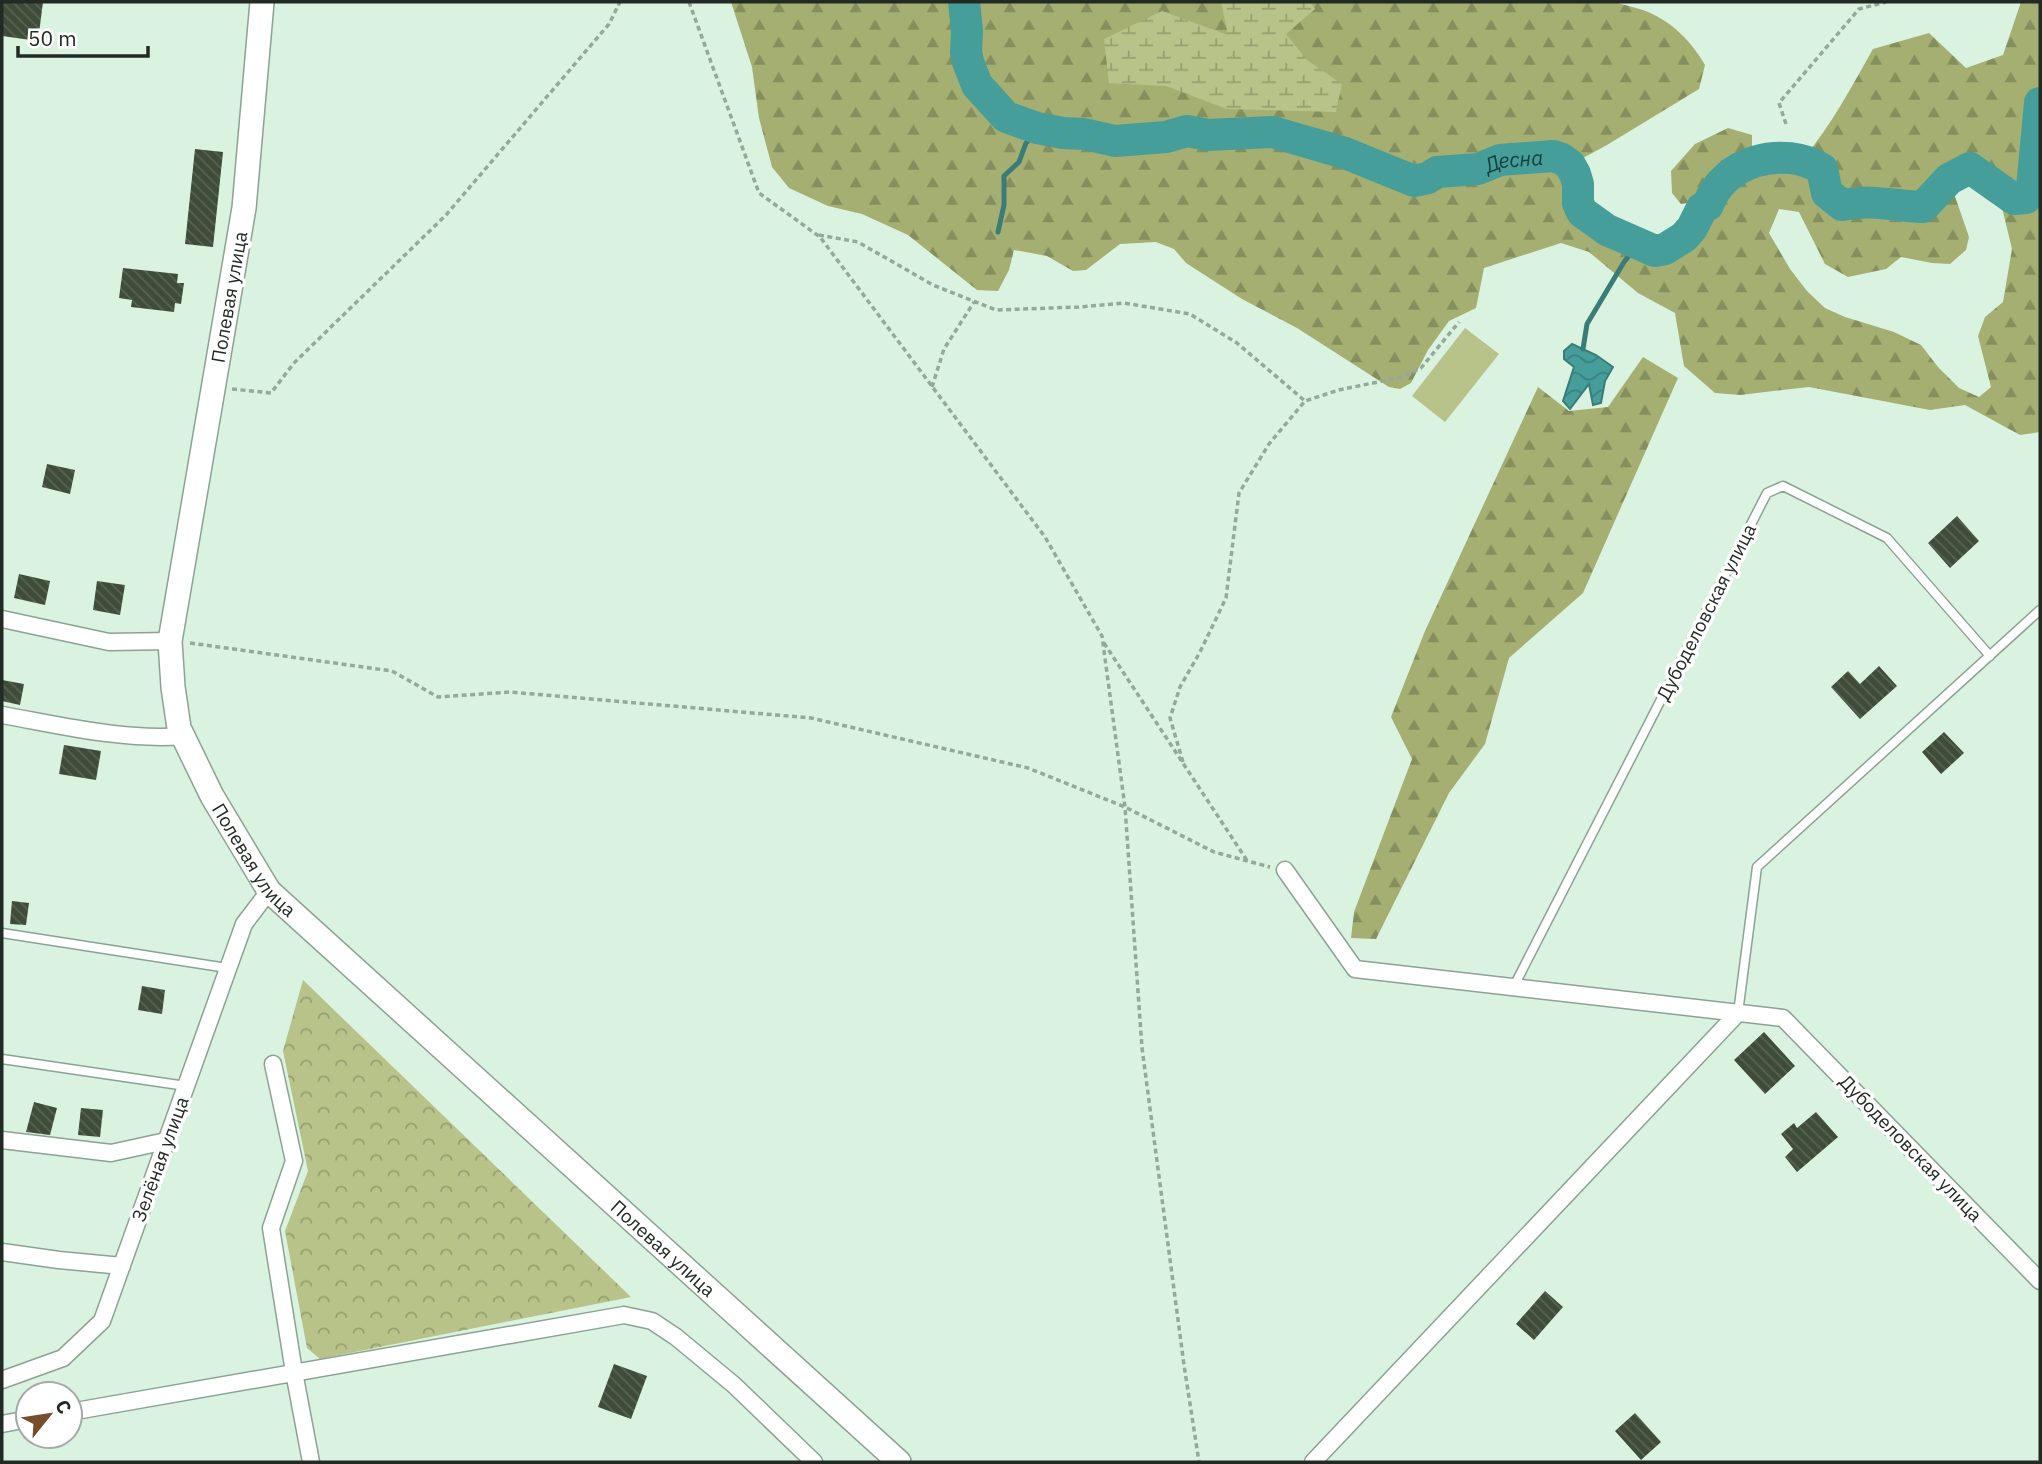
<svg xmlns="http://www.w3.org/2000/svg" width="2042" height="1464" viewBox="0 0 2042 1464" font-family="'IBM Plex Sans',sans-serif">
  <defs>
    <pattern id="forest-firs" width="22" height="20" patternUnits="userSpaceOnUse" patternTransform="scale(1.75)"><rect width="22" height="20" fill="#a4af71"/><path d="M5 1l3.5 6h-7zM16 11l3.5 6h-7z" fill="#858f5d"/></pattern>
    <pattern id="wetland-marsh" width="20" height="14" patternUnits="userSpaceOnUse" patternTransform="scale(1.75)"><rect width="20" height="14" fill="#b8c38a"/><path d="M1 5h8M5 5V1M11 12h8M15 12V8" fill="none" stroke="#959f71"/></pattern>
    <pattern id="park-crowns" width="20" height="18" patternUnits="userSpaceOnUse" patternTransform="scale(1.75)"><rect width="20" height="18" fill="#b8c38a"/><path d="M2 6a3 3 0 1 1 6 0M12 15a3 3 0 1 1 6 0" fill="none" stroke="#959f71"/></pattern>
    <pattern id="water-waves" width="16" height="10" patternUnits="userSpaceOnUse" patternTransform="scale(1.75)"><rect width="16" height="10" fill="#459e9a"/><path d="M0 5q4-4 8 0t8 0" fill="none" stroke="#39817d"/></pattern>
    <pattern id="building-back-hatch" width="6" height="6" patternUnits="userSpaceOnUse" patternTransform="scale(1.75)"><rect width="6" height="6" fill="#3f4c39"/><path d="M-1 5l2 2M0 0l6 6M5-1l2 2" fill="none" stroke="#586353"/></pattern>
  </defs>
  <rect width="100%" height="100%" fill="#daf2e0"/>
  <path fill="#b8c38a" d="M1465 328 1499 354 1445 422 1412 396Z"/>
  <path fill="url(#forest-firs)" fill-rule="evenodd" d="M731 2H1615C1625 6 1637 7 1648 12 1672 22 1692 42 1705 65L1699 89 1607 145 1570 165C1573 171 1577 178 1578 185 1579 194 1576 203 1582 211 1591 223 1644 252 1658 250 1667 249 1675 243 1682 238 1694 229 1695 211 1708 205 1715 186 1737 166 1757 160 1772 155 1789 158 1803 159 1831 126 1852 86 1873 49L1929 33 1966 68 2003 55 2021 2H2040V432L2020 435 1965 405 1930 410 1809 387 1740 395 1715 393 1684 366 1675 313 1638 293 1589 252 1561 243 1484 268 1476 308 1449 321 1428 350 1411 383 1400 389 1389 387 1297 328 1242 299 1186 263 1174 249 1156 242 1120 244 1086 270 1073 271 1047 256 1014 250 1009 270 998 291 977 290 908 235 862 214 828 206 789 188 772 167 759 118 752 67ZM1970 169 1997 187 2012 249 2003 302 1985 317 1978 336 1991 387 1979 397 1959 388 1938 367 1921 345 1894 332 1845 317 1825 308 1807 291 1790 269 1769 233 1779 209 1799 212 1825 264 1848 277 1886 269 1901 257 1932 263 1950 264 1966 250 1969 237 1949 179Z
    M1728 128 1752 135V152L1715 177 1703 201 1681 204 1672 193 1671 171 1695 144Z
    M1643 357 1678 378 1583 593 1509 658 1485 744 1449 793 1376 939 1351 938 1354 912 1412 759 1391 717 1425 631 1538 387 1569 411 1608 407Z"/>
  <path fill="url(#wetland-marsh)" d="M1221 2H1310L1315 9 1286 34 1307 60 1342 84 1336 112 1227 109 1166 86 1109 83 1104 39 1162 11 1228 35Z"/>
  <path fill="url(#park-crowns)" d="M303 980 631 1297 320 1359 307 1348 285 1231 308 1171 283 1051Z"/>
  <path fill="url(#water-waves)" stroke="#3a7c77" stroke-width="2" d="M1572 344 1596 355 1613 367 1605 381 1601 403 1593 405 1589 384 1570 409 1563 401 1574 367 1564 359V351Z"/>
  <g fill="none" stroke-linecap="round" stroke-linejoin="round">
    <path stroke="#3a7c77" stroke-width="5" d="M998 232 1004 205V176L1019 162 1026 143 1043 128
      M1583 349 1587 324 1624 262 1638 244"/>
    <path stroke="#459e9a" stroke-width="32" id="s1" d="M964 2 967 31 966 52 968 62 977 85 1006 117 1037 128 1063 133 1084 134 1115 141 1166 137 1187 131 1208 135 1272 132 1345 153 1414 181 1428 178 1437 172 1478 169 1500 160 1553 156 1562 159 1570 165 1575 174 1578 184V203L1582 212 1607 230 1655 251 1665 249 1684 237 1692 228 1702 208 1708 205C1724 160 1784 145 1822 169L1827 193 1842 205C1874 199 1892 206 1923 207L1949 179 1970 168 2014 199 2026 198 2032 188 2040 103"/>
  </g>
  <path fill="url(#building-back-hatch)" d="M2 2H43L38 41 2 36Z
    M195 149 223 152 213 247 185 244Z
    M123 268 178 274 177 283H184L181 304 175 303 174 312 131 307 132 300 119 298Z
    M47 464 75 470 70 494 42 487Z
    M1957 516 1979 541 1950 568 1928 543Z
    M19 574 50 581 45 605 14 598Z
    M97 581 125 585 120 615 93 610Z
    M1879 666 1897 686 1860 719 1831 687 1848 671 1860 684Z
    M2 680 24 684 20 705 2 701Z
    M1944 732 1964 753 1941 774 1922 752Z
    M64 745 101 751 96 780 59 774Z
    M12 901 29 903 26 925 10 924Z
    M142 986 165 990 162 1014 138 1010Z
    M1764 1032 1795 1066 1765 1094 1734 1060Z
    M34 1102 57 1108 50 1135 26 1132Z
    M81 1108 103 1110 100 1137 78 1135Z
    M1816 1112 1838 1137 1797 1172 1785 1157 1793 1149 1781 1134 1794 1123 1797 1128Z
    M1545 1291 1563 1307 1534 1340 1516 1324Z
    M614 1364 647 1376 631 1419 598 1407Z
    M1635 1413 1661 1442 1641 1460 1615 1431Z"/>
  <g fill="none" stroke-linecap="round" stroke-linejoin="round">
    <defs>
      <path id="lane" d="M2 933 227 968
        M1513 988 1767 493 1783 486 1887 538 1990 656
        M1738 1013 1757 867 2040 610
        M2 1059 186 1086"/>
      <path id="street" d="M2 619 109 642 170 641
        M2 715C59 725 125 741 183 736
        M1285 870 1355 969 1783 1018 2040 1281
        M273 1064 294 1161 271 1228 294 1372 311 1462
        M2 1140 111 1153 166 1141
        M2 1252 59 1260 122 1266
        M2 1380 63 1358 102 1321 244 924 269 891
        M70 1412 624 1315 652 1321 676 1337 734 1385 814 1462
        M2 1424 28 1419
        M1313 1462 1738 1013"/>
      <g id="secondary">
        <path id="s2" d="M262 2 244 208 170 641 173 687 179 728 212 796 269 891 899 1462"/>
      </g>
    </defs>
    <use href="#lane" stroke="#8ca392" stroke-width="11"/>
    <use href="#street" stroke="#8ca392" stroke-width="19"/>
    <use href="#secondary" stroke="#8ca392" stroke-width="26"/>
    <path stroke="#95a89a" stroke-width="3.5" stroke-dasharray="5 3.5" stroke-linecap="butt" d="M689 2 759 193 820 237 1045 537 1102 636 1125 807 1142 1048 1184 1365 1199 1462
      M1786 124 1779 103 1859 9 1886 2
      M819 235 858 242 933 285 996 310 1079 307 1124 303 1190 314 1237 343 1305 401
      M932 387 944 349 974 302
      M232 389 271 393 294 363 446 215 609 24 620 2
      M190 643 392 671 438 697 510 692 811 718 1028 768 1125 807 1214 852 1270 867
      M1104 643 1248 862
      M1183 762 1170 718 1180 687 1200 652 1226 598 1239 493 1269 444 1305 401 1339 390 1402 377 1421 368 1459 322"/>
    <use href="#lane" stroke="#fff" stroke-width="8"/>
    <use href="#street" stroke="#fff" stroke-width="16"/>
    <use href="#secondary" stroke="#fff" stroke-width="23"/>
  </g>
  <g text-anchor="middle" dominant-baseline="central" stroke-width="7" stroke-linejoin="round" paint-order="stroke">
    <g font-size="19" fill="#212b24" stroke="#fff">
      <text transform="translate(229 297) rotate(-80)">Полевая улица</text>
      <text transform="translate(1706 612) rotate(-63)">Дубоделовская улица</text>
      <text stroke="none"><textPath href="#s2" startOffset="886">Полевая улица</textPath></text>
      <text transform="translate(1911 1148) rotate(46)">Дубоделовская улица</text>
      <text transform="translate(160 1159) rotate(-70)">Зелёная улица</text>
      <text stroke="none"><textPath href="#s2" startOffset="1452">Полевая улица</textPath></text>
    </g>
    <g font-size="21" font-style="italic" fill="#143e3c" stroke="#fff">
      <text stroke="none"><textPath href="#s1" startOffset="653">Десна</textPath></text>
    </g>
  </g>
  <rect width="2042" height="1464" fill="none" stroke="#212b24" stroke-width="7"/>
  <g transform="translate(49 1415) rotate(60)"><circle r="33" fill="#ffffff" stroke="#a6aaa7" stroke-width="2"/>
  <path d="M0-5L12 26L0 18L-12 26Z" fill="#754e2b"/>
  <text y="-10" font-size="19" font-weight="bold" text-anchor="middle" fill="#212b24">С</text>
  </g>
  <path d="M18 46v10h130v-10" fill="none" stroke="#212b24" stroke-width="3.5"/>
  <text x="28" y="46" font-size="21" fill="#212b24" stroke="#ffffff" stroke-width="5" paint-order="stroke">50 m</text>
</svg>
